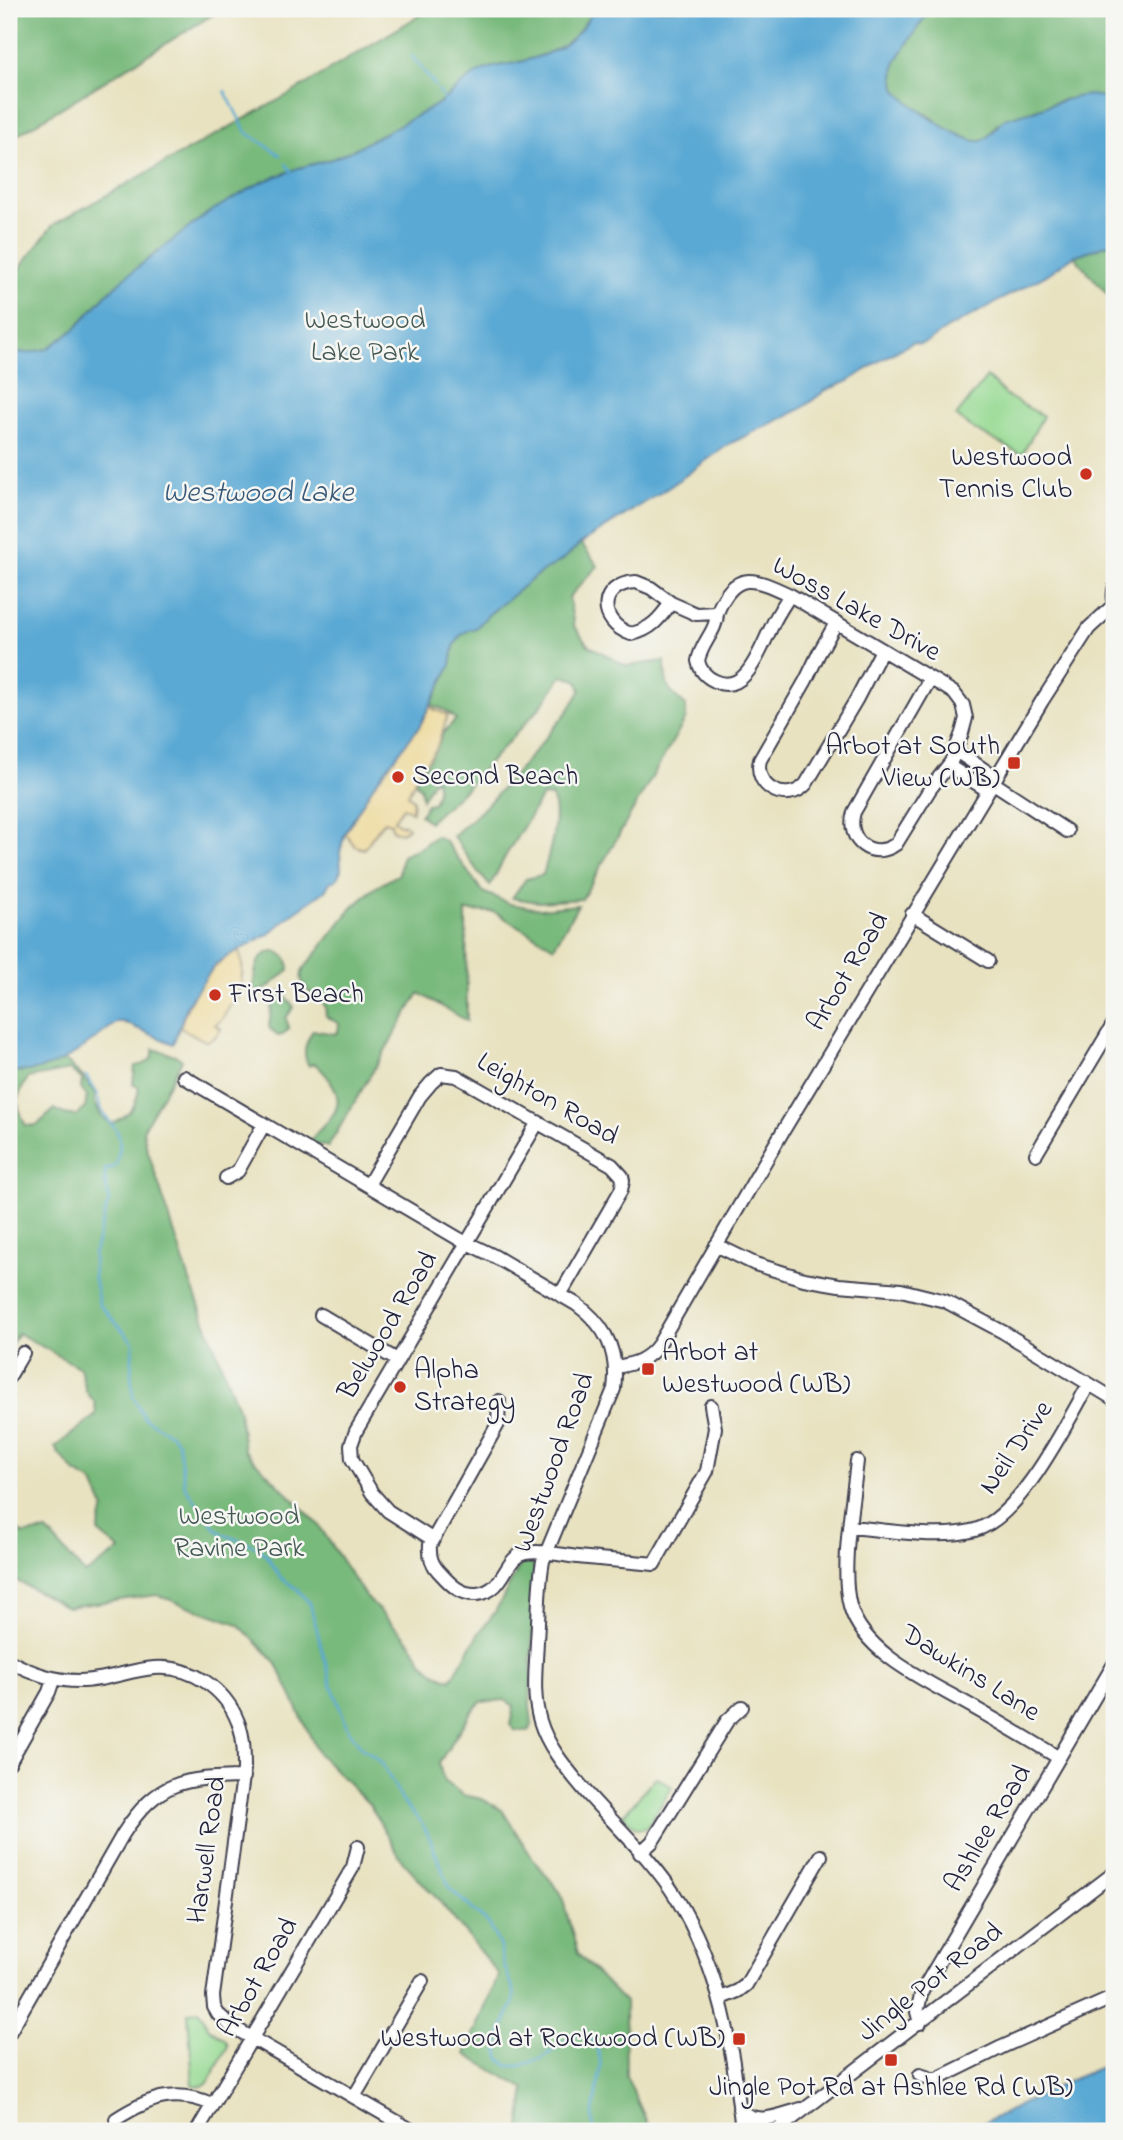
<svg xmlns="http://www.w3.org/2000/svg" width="1123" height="2140" viewBox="0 0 1123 2140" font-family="'Indie Flower',sans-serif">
  <rect width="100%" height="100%" fill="#f6f6f2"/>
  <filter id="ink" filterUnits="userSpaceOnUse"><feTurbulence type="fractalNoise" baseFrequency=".0143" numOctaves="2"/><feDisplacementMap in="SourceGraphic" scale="14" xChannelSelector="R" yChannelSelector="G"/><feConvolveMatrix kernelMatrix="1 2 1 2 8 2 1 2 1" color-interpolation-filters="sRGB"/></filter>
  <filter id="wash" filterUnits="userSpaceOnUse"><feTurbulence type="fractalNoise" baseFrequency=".00686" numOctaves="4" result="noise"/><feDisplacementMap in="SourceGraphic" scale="28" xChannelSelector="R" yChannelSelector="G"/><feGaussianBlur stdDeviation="1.57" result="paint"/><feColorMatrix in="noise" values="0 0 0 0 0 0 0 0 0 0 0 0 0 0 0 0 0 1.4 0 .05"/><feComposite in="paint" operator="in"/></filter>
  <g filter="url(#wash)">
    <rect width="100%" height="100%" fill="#e8e2c0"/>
    <path fill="#95d991" stroke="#5c7e66" stroke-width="2" d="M987 377 1007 396 1043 416 1022 455 975 430 956 416Z
      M656 1777 672 1787 647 1827C636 1834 630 1822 623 1815Z
      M199 2010 208 2027 226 2040 228 2046 208 2083 202 2086 193 2085 188 2013Z"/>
    <path fill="#78b97b" stroke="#4d6e5b" stroke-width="2" fill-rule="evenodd" d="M9 9H222L9 140Z
      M430 9H594C573 46 555 53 516 63 505 65 494 66 484 70 464 79 452 95 435 106L351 151 332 159 299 168 262 182 208 213 124 278 105 296 75 329 47 349 27 353 9 351V282L53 225 293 92Z
      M930 9H1114V104L1113 102 1065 99 997 124 988 137 981 141H973L940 126 935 119 907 103 896 89 894 70 896 61Z
      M1114 242V302L1074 256Z
      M581 543 598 566 569 597 574 626 588 645 626 666 665 661C665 686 667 690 686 706V718L582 899 539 902 512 898 526 879 543 875C549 854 560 818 552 797L542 796 506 855 490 886 478 872 453 836 483 809 519 770 568 711 581 690 577 680 562 676 541 706 521 728 466 788 429 822 420 815 427 804 433 803C437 794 439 787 435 777L422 799 421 789 414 782 436 749 443 733 456 719 445 710 431 705 451 665 454 646 460 636 469 630 476 628 488 615 537 575 564 559Z
      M436 836 445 841 483 892 510 904 540 909 578 905 554 947 494 912 466 911 467 1021 419 993 328 1147 310 1142C316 1131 325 1126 332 1116 347 1097 328 1075 314 1063L309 1066C301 1053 306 1042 313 1030L334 1034 338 1032 339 1024 326 1016 325 1005C314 996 296 986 303 970L352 908 373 889 399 874 402 856 421 847Z
      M274 951C285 954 289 959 289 970L266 989 255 992 253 989C255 972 255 954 274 951Z
      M281 991 294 1007 286 1018 289 1029 282 1035 278 1036 270 1029 269 1025 273 999Z
      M153 1049 175 1055 182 1060 143 1130 146 1145 190 1281 239 1411 244 1450 318 1524 365 1596 411 1643 422 1661 434 1673 451 1680 479 1633 495 1612 520 1565 528 1562 535 1567 530 1706 532 1725 528 1731H516L510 1725 514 1706 505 1700 481 1702 471 1712 439 1763 443 1780 463 1795 482 1799 502 1810 533 1859 561 1893 578 1954 625 2002 626 2076 651 2131H523L520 2128 525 2089 465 2054 499 1975 441 1903 401 1859 369 1804 318 1753 276 1662 238 1624 157 1595 67 1607 9 1577V1525L24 1534 47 1531 85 1574 120 1550 98 1532 104 1508 93 1483 75 1472 58 1453 55 1447 96 1415 95 1403 86 1391 80 1368 18 1333 9 1348V1071C29 1073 45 1067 64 1060L82 1076 95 1093V1103L102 1117 111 1124C130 1113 135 1111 139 1088L133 1084 135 1066C145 1065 155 1060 153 1049ZM70 1070 82 1079 81 1089 87 1096 85 1108 76 1116 64 1114 55 1109 37 1125 26 1126C15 1103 15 1099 28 1078Z"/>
    <path fill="#eeda9e" stroke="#887e6c" stroke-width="2" d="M431 705 433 709 448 715 436 749 417 775 408 795 413 799 412 812 403 807 394 820 402 826 404 824 408 827 402 833 393 831 391 823 384 821 364 849 355 846 345 833 373 786 419 727Z
      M238 950C245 964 243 983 236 997L238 999 230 1005 223 1018 215 1025 221 1029C216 1036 214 1040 205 1041L180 1027C191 994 207 967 238 950Z"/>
    <path fill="#5aa9d4" stroke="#3e6688" stroke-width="2" d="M594 9H930L896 61C894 69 893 80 896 88 902 102 966 145 981 141 991 138 996 125 1005 119 1015 116 1026 113 1036 110 1059 102 1093 85 1114 104V152L1111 159 1114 163V242L1074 256 1045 276 948 328 927 342 920 344 913 342 884 358 849 381 826 390 801 409 729 444 671 486 581 543 564 559 537 575 488 615 476 628 469 630 460 636 454 646 451 665 419 727 373 786 345 833 340 852 341 870 336 880 330 882 325 891 292 914 269 934 226 957 215 965 188 1003 173 1044 123 1022H117C83 1048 55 1075 9 1071V351L27 353 47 349 75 329 105 296 124 278 208 213 262 182 299 168 332 159 351 151 435 106C452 95 464 79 484 70 494 66 505 65 516 63 556 53 573 46 594 9Z
      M1114 2062V2131H965C1016 2110 1063 2080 1114 2062Z"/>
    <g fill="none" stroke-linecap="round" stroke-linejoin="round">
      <path stroke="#5aa9d4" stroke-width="2.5" d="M412 56 435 86
        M225 91 246 132 280 155
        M439 91 444 100
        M286 164 291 171
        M86 1076 98 1095
        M98 1099C100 1112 107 1118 115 1128 123 1139 119 1154 116 1166L105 1170V1180L109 1200 93 1255 94 1279 99 1304 133 1342 131 1374 133 1396 144 1418 172 1435 178 1442 185 1487 217 1530 227 1536 256 1546 268 1557 280 1577 297 1589 310 1604 331 1683 348 1730 361 1747 381 1762 404 1803 421 1822 428 1834 450 1889 489 1924 500 1947 503 1963 514 1990V2001L501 2032 498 2046 499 2058 508 2066H520L542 2058 575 2035 588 2036C612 2059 594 2087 593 2115 592 2120 594 2126 594 2131"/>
    </g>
  </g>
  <g filter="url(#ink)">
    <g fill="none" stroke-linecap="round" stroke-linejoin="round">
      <defs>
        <path id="minor" d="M636 582 651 588 671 603C660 618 651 630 631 634 597 622 598 584 636 582Z
          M671 603 696 614 717 613C735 569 754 578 790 595L943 686 954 693 963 705 966 718 962 733 951 762 930 789 896 844C873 861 845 841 854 812L930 679
          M1113 606 1114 589
          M717 613C717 631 701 643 698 661 700 670 706 677 715 681 746 696 760 649 771 628 776 616 783 606 790 595
          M836 623 819 653 806 680 760 760C753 787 787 805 806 784L856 700 882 650
          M956 751 995 777
          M949 766 987 790
          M992 782 1067 831
          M912 914 988 961
          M184 1077 459 1239 494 1256 576 1304C606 1325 619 1352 614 1389L543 1561C538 1587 539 1615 537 1641 536 1667 532 1695 540 1721 548 1748 568 1770 586 1792 614 1824 654 1861 676 1897 721 1971 733 2047 742 2131
          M1036 1154 1114 1023
          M226 1178 238 1171 264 1124
          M368 1185 420 1096 431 1083 441 1074 456 1076 612 1165 622 1176 623 1181 621 1190 560 1295
          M716 1245 755 1264 804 1279 839 1285 901 1290 945 1301 1003 1332 1114 1399
          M321 1315 397 1360
          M616 1367C634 1364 648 1360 659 1344L780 1136 1042 701 1089 628 1114 605
          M9 1377 23 1353
          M499 1401 498 1424 430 1545C429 1557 432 1565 441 1574 451 1585 461 1595 477 1594 506 1591 504 1557 525 1553 543 1550 561 1555 578 1557 604 1560 629 1561 654 1564L707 1471 715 1428 711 1406
          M857 1461C853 1500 840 1570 850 1606 863 1654 931 1683 971 1706 1001 1723 1030 1740 1059 1758
          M850 1527C887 1530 940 1540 975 1530 1020 1518 1066 1424 1089 1384
          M432 1539 388 1511 372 1493 352 1459 351 1445 356 1431 538 1122
          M9 1661C32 1673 53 1681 80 1681 105 1681 129 1670 154 1668 190 1665 225 1688 238 1722 244 1736 244 1753 244 1769L213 1996 214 2007 218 2014 231 2026 413 2131
          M9 1763 49 1692 53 1680
          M640 1853 652 1842 727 1721 742 1707
          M721 1998 738 1991 746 1985 821 1856
          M920 2023 917 2012 922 1991 1114 1664
          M9 2033 123 1834C158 1780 184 1778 244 1777
          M920 2075 935 2080 1002 2047 1114 1997
          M354 2097 422 1981
          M739 2109C757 2127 779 2115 801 2109
          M116 2119C149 2098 174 2088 212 2104
          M197 2131 353 1867 358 1847
          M776 2131 1114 1873"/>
      </defs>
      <use href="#minor" stroke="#403f4f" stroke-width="16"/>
      <use href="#minor" stroke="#fff" stroke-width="12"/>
    </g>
  </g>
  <g fill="#c8321e" stroke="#f6f6f2" stroke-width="2.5">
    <circle cx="1086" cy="474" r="7"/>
    <rect x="1007" y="756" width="14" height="14" rx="3.5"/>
    <circle cx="398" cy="777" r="7"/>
    <circle cx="215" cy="995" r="7"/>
    <rect x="641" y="1362" width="14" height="14" rx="3.5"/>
    <circle cx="400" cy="1387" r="7"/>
    <rect x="732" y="2032" width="14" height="14" rx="3.5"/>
    <rect x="884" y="2053" width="14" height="14" rx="3.5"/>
  </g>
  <g text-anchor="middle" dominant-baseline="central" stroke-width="5" stroke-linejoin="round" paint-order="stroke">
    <g font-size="28" fill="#445955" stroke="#f6f6f2">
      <text x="365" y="321">Westwood<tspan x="365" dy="32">Lake Park</tspan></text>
      <text x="239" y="1517">Westwood<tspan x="239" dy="32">Ravine Park</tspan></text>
    </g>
    <g font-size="28" fill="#22223b" stroke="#f6f6f2" text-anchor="start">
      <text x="1072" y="458" text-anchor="end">Westwood<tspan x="1072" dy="32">Tennis Club</tspan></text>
      <text x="1000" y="747" text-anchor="end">Arbot at South<tspan x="1000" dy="32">View (WB)</tspan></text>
      <text x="412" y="777">Second Beach</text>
      <text x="229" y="995">First Beach</text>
      <text x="662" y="1353">Arbot at<tspan x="662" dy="32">Westwood (WB)</tspan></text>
      <text x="414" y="1371">Alpha<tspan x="414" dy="32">Strategy</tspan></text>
      <text x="725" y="2039" text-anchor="end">Westwood at Rockwood (WB)</text>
      <text x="891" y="2088" text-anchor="middle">Jingle Pot Rd at Ashlee Rd (WB)</text>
    </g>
    <g font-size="28" fill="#22223b" stroke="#f6f6f2">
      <text transform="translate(856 610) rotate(29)">Woss Lake Drive</text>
      <text transform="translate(849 972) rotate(-59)">Arbot Road</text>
      <text transform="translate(547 1100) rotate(30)">Leighton Road</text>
      <text transform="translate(389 1326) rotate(-59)">Belwood Road</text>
      <text transform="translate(1017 1448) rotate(-55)">Neil Drive</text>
      <text transform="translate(555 1463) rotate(-70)">Westwood Road</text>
      <text transform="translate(970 1674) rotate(32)">Dawkins Lane</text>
      <text transform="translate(989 1829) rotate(-59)">Ashlee Road</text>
      <text transform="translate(208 1850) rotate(-82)">Harwell Road</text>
      <text transform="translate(259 1978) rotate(-60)">Arbot Road</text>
      <text transform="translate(931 1983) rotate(-38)">Jingle Pot Road</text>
    </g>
    <g font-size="30" font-style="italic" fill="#385878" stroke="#f6f6f2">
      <text x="258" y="494">Westwood Lake</text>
    </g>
  </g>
  <rect width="1123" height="2140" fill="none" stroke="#f6f6f2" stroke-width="35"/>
</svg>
